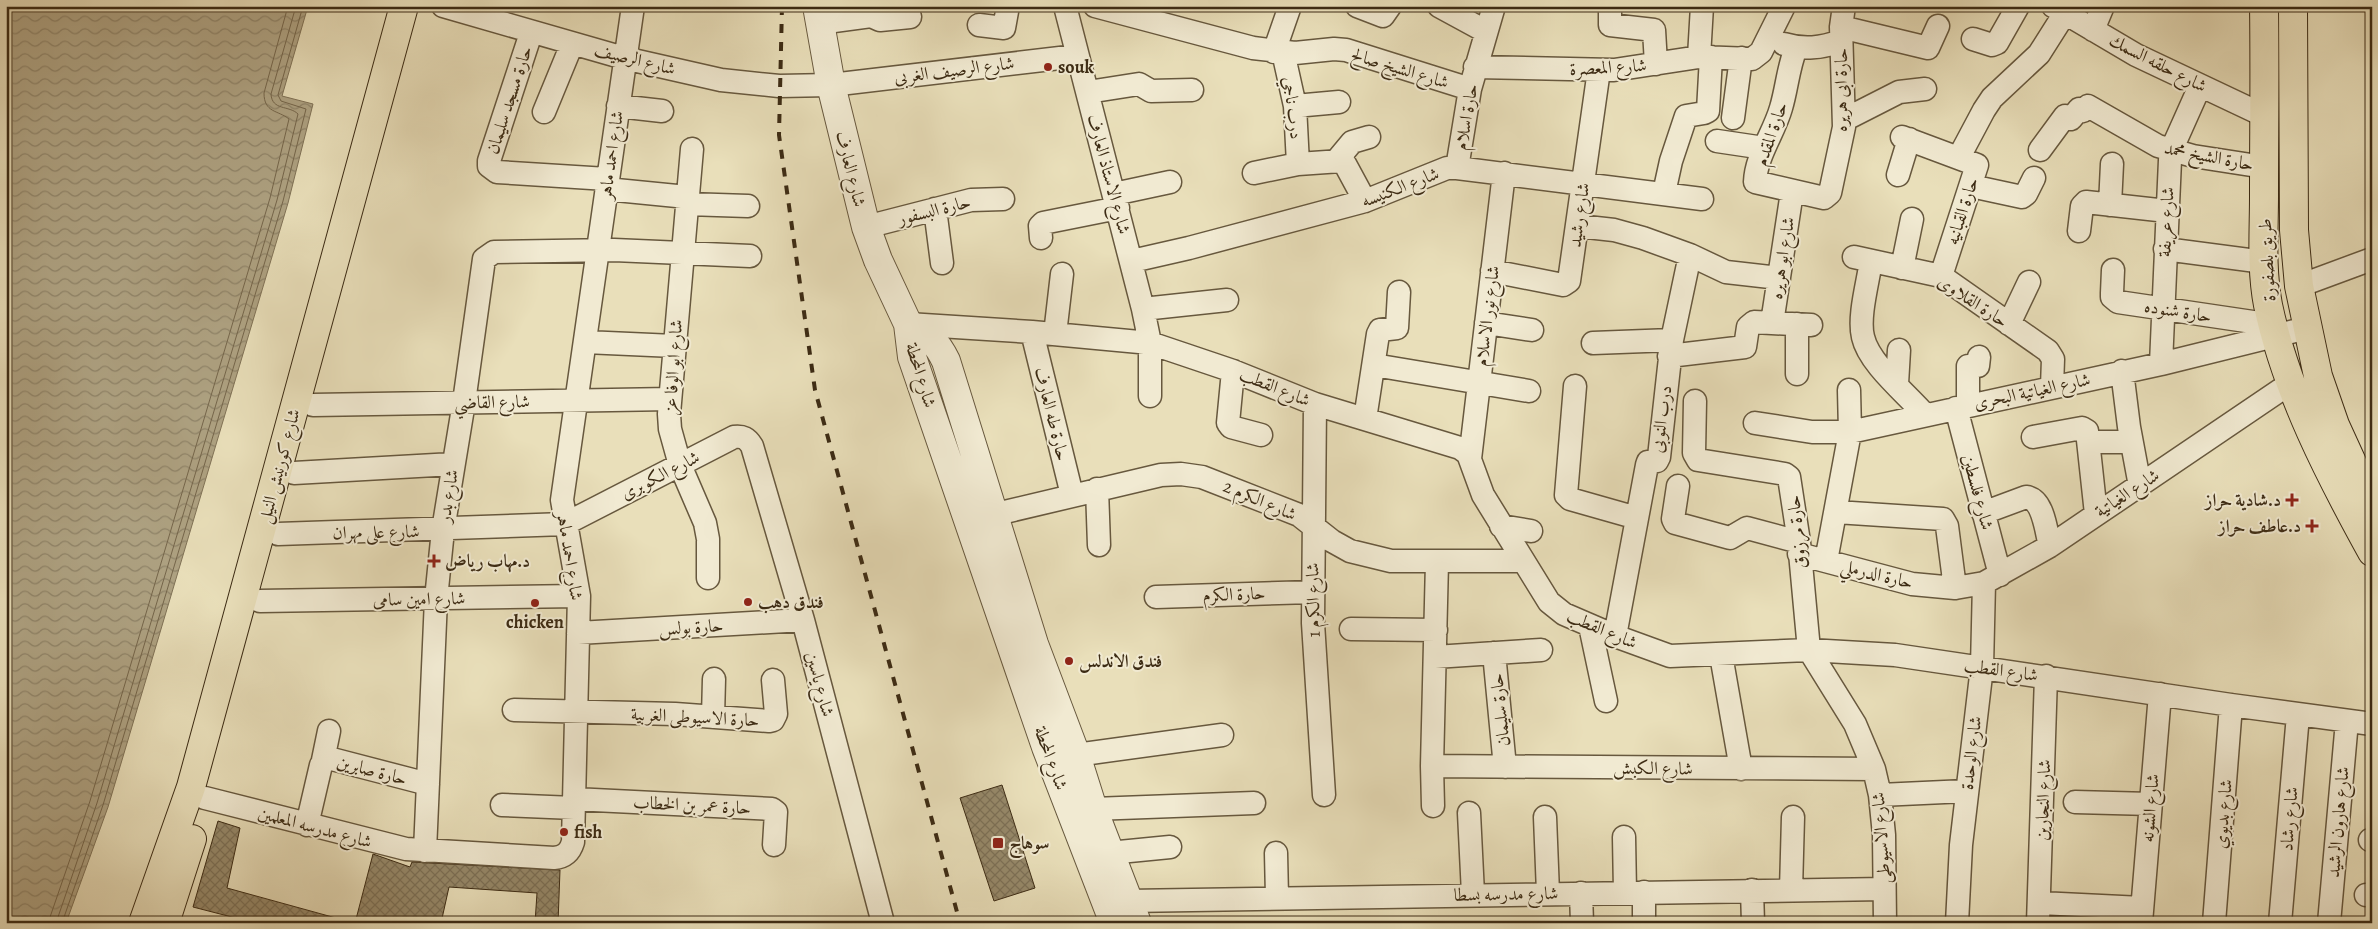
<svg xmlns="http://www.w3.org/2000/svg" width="2378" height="929" viewBox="0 0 2378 929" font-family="Alegreya,Amiri,serif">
  <defs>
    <pattern id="water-waves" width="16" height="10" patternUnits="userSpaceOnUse" patternTransform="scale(1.25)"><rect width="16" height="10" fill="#aea282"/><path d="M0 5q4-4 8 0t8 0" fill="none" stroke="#8f8469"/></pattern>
    <pattern id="building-cross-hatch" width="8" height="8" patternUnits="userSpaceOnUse" patternTransform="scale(1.25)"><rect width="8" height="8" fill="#96896a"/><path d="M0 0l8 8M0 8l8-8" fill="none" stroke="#7c7056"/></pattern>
  </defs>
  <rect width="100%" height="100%" fill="#e9dfba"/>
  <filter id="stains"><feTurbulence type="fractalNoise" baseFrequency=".004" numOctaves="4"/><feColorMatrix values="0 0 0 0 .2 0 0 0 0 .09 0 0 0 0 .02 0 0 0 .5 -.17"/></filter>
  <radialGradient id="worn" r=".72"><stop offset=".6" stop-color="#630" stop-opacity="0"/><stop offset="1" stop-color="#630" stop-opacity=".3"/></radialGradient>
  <path fill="url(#water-waves)" stroke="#807256" d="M6 6H308L282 96 313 104 288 203 108 807 66 923H6Z"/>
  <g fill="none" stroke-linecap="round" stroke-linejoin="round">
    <path stroke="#75664b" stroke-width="1" d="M48 923 90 801 270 198 289 119C278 110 264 113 264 93L288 6
      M56 923 97 803 277 200 298 114C289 105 272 111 271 94L296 6
      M62 923 103 805 283 201 306 109 281 101 278 95 303 6"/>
  </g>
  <path fill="url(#building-cross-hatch)" stroke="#3c2b14" d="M1002 785 1035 888 994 901 960 798Z
    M218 821 240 828 227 888 336 918 335 923H255L193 907Z
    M373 854 410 867 412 862 560 870 558 923H535L537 893 449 887 441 923H355Z"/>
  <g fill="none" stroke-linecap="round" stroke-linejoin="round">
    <defs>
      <path id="minor" d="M443 6 624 58 721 80 779 86 831 85 1077 56
        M1065 6 1143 309 1150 343V396
        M1095 6 1253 48 1295 53 1334 49 1346 50 1470 89
        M1357 6 1383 16 1390 6
        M1439 6 1485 31
        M1610 6V25L1654 30 1656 64
        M2053 6 2136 55 2265 116
        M819 23 871 16 880 20 910 17
        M979 25 1004 28 1008 6
        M1841 27 1928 48 1938 26
        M2093 30 2103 6
        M531 33 489 161V166L497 172 607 179
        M1973 39 1992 45 1997 43 2018 6
        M1784 44C1804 50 1821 48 1841 41
        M1796 48C1788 68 1787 88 1781 108 1774 133 1756 156 1755 182L1824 198 1830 193 1844 127 1841 27 1844 6
        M1274 52 1290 6
        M1283 52 1295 106 1298 164
        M1699 57 1702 6
        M1475 67 1614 70 1699 57 1752 59 1761 52 1784 6
        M1088 92 1139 84 1151 91 1192 90
        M618 106 662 111
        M1295 106 1339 102
        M544 112 572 44
        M1733 118 1741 58
        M1844 120 1899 92 1925 89
        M1902 137 1977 165 1941 276
        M1717 141 1764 148
        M692 149 669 414 670 429 680 465 705 523 708 539V578
        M2040 150 2065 116 2071 119 2079 109 2083 111 2088 106 2158 146 2193 156 2264 167
        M1959 157 1984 110 1992 98 2039 54 2065 13
        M1337 160 1352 142 1369 137
        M1457 168 1470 89 1494 6
        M1254 173 1298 164 1341 161 1345 164 1365 201
        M1898 175 1909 139
        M1971 186 2022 197 2026 194 2034 178
        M606 189 687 197
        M1664 193 1671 161 1686 116 1704 113 1708 111 1711 57
        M1114 194 1170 182
        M687 204 748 206
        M2110 205 2112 164
        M935 209 942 263
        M1578 226 1614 230 1643 238 1690 255 1726 272 1779 278
        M866 227 971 200 1003 199
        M2079 231 2082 206 2086 202 2167 211
        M1041 238 1040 226 1043 223 1118 208
        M2165 249 2264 262
        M1854 257 1941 276 2048 351 2053 359 2052 387
        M1132 261 1189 248 1365 201 1447 168H1457L1702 199
        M1871 261C1868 282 1858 317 1863 337 1869 364 1907 394 1925 415
        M1902 268 1912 219
        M2113 270 2112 293V297L2118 302 2273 325
        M1492 271 1563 285 1569 281 1599 70
        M2299 286 2372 259
        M1143 309 1227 300
        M1486 323 1532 330
        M1772 323 1792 192
        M908 324 1032 332 1150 343 1233 371 1315 404 1460 448 1468 454 1483 495 1549 602 1564 614 1615 636 1670 656 1809 650 1895 655 2231 705 2372 724
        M2009 324 2029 282
        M1032 332 1072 495
        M1055 334 1062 274
        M585 342 674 346
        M1593 343 1672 340
        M1669 356 1745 347 1748 327 1754 322 1811 325
        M2161 364 2170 160 2171 151 2200 86
        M1374 365 1529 391
        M1233 371 1228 423 1231 427 1261 435
        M2122 371 2129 427 2140 486
        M1797 374V324
        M1897 384 1899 350
        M1575 386 1566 495 1570 499 1637 518
        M1695 401 1694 453 1698 460 1785 474 1789 477 1799 542 1809 650 1855 724 1874 769 1880 795 1884 835 1885 923
        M1315 404 1313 623 1324 795
        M313 405 670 399
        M1968 405V366H1978L1979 357
        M1956 408 2000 575
        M1365 419 1378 334 1380 330 1397 328 1399 292
        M1755 423 1812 432H1850L2161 364 2307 328
        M2033 437 2082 428 2087 431 2096 514
        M2089 442H2131
        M1470 459 1504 173
        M294 473 453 464
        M1678 486 1673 519 1675 523 1730 538 1747 528 1799 542
        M1097 489 1099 545
        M1836 512 1943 519 1947 526 1955 588
        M1983 513 2026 497C2044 499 2046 532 2050 546
        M992 515 1161 475 1181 474 1202 477 1299 515 1332 541 1350 551 1391 561H1523
        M1501 526 1531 531
        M278 534 565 524 734 437C743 436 747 438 752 446L803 620 883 923
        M1799 554 1912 584 1955 588 1984 583 2050 546 2292 382
        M1826 561 1850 432 1849 390
        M1156 597 1312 592
        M260 601 579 596
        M1590 626 1606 701
        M1351 629 1436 630
        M578 633 803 620
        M1615 636 1647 465 1648 462 1657 461 1659 457 1672 340 1690 255
        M1494 653 1505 767
        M1721 655 1741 769
        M1435 657 1541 650
        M514 710 675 714 769 721 773 720 776 714 773 680
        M713 717 714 679
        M1076 755 1222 735
        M323 760 329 731
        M1432 766 1874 769
        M1880 795 1966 791
        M205 798 406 849 554 858C565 857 570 852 573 842L579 596 562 500 633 6
        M574 799 772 809 776 812 774 845
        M2075 802 2151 804
        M502 805 574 808
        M1433 806 1432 766 1437 562
        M1093 809 1254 803
        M1469 813 1473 894
        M1545 817 1548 893
        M307 825 321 765 328 758 428 784
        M1624 837 1625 892
        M2370 840H2372
        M425 851 436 599 443 530 464 402 484 259 494 252 614 250 750 256
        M1109 853 1170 847
        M1276 853 1277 897
        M1752 890 1753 923
        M1791 890 1793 817
        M1644 892V923
        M1581 893 1582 923
        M2366 895H2372
        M1128 901 1884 889
        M2040 903 2142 908
        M1957 923 1961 845 1982 667 1984 583
        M2038 923 2046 676
        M2141 923 2160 694
        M2214 923 2231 705
        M2280 923 2298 715
        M2329 923 2347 721"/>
      <path id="tertiary" d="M817 6 831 85 866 227 878 260 908 324 912 357 1046 747 1114 923
        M908 324C927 333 937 342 946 361L1034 644 1076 755 1093 809 1137 923"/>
      <path id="primary" d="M2264 6C2265 69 2264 132 2264 196 2264 232 2261 269 2268 305 2286 391 2330 476 2372 552
        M2293 6 2294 230 2299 286 2318 376 2335 425 2372 506
        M143 923 191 787 404 6
        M165 923 192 839"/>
    </defs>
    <use href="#minor" stroke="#67583e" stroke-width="25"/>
    <use href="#tertiary" stroke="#67583e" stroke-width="30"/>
    <use href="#primary" stroke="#3c2b14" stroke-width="30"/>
    <use href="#minor" stroke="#f1ead2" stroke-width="22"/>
    <use href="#tertiary" stroke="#f1ead2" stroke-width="28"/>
    <use href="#primary" stroke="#e9dfba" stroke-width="28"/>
    <path stroke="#3c2b14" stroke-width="4" stroke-dasharray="9 9" stroke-linecap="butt" d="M782 6 779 135 815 390 960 923"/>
  </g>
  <g fill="#8f2418" stroke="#f1ead2" stroke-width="2">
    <circle cx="1048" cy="67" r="5"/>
    <path d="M2289.5 492.5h5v5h5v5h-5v5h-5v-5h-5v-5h5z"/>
    <path d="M2309.5 518.5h5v5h5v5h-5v5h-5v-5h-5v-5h5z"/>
    <path d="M431.5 553.5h5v5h5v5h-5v5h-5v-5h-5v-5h5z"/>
    <circle cx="748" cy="602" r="5"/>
    <circle cx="535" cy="603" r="5"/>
    <circle cx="1069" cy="661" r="5"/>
    <circle cx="564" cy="832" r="5"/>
    <rect x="992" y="837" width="12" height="12" rx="2.5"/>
  </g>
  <g text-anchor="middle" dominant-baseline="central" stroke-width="4" stroke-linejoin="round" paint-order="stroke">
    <g font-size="18" fill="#3c2b14" stroke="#f1ead2">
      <text transform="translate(635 59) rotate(14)">شارع الرصيف</text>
      <text transform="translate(2158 63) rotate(27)">شارع حلقه السمك</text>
      <text transform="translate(1608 67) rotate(-3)">شارع المعصرة</text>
      <text transform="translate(1400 68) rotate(17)">شارع الشيخ صالح</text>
      <text transform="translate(954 70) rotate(-7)">شارع الرصيف الغربى</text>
      <text transform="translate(1841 90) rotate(-90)">حارة ابى هريره</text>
      <text transform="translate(509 100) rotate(-72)">حارة مسجد سليمان</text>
      <text transform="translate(1293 108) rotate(83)">درب ناجي</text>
      <text transform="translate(1466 117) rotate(-80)">حارة اسلام</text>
      <text transform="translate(1771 134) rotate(-71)">حارة المقدم</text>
      <text transform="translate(611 155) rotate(-82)">شارع احمد ماهر</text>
      <text transform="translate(2209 156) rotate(11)">حارة الشيخ محمد</text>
      <text transform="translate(851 169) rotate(76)">شارع العارف</text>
      <text transform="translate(1109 174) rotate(75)">شارع الاستاذ العارف</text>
      <text transform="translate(1400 187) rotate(-21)">شارع الكنيسه</text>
      <text transform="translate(934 210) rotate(-14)">حارة البسفور</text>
      <text transform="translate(1962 211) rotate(-72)">حارة القبانيه</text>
      <text transform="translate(1579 215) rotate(-82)">شارع رشيد</text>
      <text transform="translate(2166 222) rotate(-87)">شارع عريفة</text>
      <text transform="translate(1782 258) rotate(-81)">شارع ابو هريره</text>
      <text transform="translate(2267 260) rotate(-93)">طريق بلصفورة</text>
      <text transform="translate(1973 301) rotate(33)">حارة القلاوى</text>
      <text transform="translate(2178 311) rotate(9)">حارة شنوده</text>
      <text transform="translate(1487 316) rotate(-83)">شارع نور الاسلام</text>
      <text transform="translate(673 367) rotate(-86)">شارع ابو الوفا عز</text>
      <text transform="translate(921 375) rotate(73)">شارع المحطة</text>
      <text transform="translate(1275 387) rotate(22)">شارع القطب</text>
      <text transform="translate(2032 391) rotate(-12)">شارع الغياتية البحرى</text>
      <text transform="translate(492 402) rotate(-1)">شارع القاضي</text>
      <text transform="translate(1052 414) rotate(76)">حارة طه العارف</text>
      <text transform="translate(1661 419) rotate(-82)">درب النوبى</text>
      <text transform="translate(279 466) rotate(-75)">شارع كورنيش النيل</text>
      <text transform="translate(660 475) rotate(-27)">شارع الكوبرى</text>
      <text transform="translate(1978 492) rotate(75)">شارع فلسطين</text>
      <text transform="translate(2127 493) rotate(-33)">شارع الغياتية</text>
      <text transform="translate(448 496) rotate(-81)">شارع بدر</text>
      <text transform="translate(1260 500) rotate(23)">شارع الكرم 2</text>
      <text transform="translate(376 532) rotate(-1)">شارع على مهران</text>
      <text transform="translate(1797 532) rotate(-96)">حارة مرزوق</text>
      <text transform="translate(570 556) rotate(81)">شارع احمد ماهر</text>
      <text transform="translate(1877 574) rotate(14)">حارة الدرملي</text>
      <text transform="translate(1234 594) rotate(-2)">حارة الكرم</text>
      <text transform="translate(419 599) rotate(-1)">شارع امين سامى</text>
      <text transform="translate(1313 600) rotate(-91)">شارع الكرم 1</text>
      <text transform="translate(691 627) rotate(-3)">حارة بولس</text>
      <text transform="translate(1602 629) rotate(23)">شارع القطب</text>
      <text transform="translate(2001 670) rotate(8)">شارع القطب</text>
      <text transform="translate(820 684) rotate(75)">شارع ياسين</text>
      <text transform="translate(1500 710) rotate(-96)">حارة سليمان</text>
      <text transform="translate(695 717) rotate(3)">حارة الاسيوطى الغربية</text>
      <text transform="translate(1971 753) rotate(-83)">شارع الوحدة</text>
      <text transform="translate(1051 758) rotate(70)">شارع المحطة</text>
      <text transform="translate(1653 768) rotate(1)">شارع الكبش</text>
      <text transform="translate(372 770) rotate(15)">حارة صابرين</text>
      <text transform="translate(2043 800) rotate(-88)">شارع النجارين</text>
      <text transform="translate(692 805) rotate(3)">حارة عمر بن الخطاب</text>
      <text transform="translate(2150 808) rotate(-85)">شارع الشونه</text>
      <text transform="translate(2223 814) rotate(-85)">شارع بديوي</text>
      <text transform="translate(2289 819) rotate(-85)">شارع رشاد</text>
      <text transform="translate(2338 822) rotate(-85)">شارع هارون الرشيد</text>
      <text transform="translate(315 827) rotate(15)">شارع مدرسه المعلمين</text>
      <text transform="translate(1881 838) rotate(-94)">شارع الاسيوطى</text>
      <text transform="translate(1506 894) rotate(-1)">شارع مدرسه بسطا</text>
    </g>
    <g font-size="18" font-weight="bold" fill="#3c2b14" stroke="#f1ead2" text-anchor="start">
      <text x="1058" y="67">souk</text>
      <text x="2281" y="500" text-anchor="end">د.شادية حراز</text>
      <text x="2301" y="526" text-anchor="end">د.عاطف حراز</text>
      <text x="445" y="561">د.مهاب رياض</text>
      <text x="758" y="602">فندق دهب</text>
      <text x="535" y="622" text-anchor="middle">chicken</text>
      <text x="1079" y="661">فندق الاندلس</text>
      <text x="574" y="832">fish</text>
      <text x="1009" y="843">سوهاج</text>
    </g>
  </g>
  <rect width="2378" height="929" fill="none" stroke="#e9dfba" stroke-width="25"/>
  <rect x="8" y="8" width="2363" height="914" fill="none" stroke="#3c2b14" stroke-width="2.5"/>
  <rect x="12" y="12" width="2353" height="904" fill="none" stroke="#3c2b14"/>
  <rect width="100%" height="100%" filter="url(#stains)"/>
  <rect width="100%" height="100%" fill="url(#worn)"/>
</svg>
